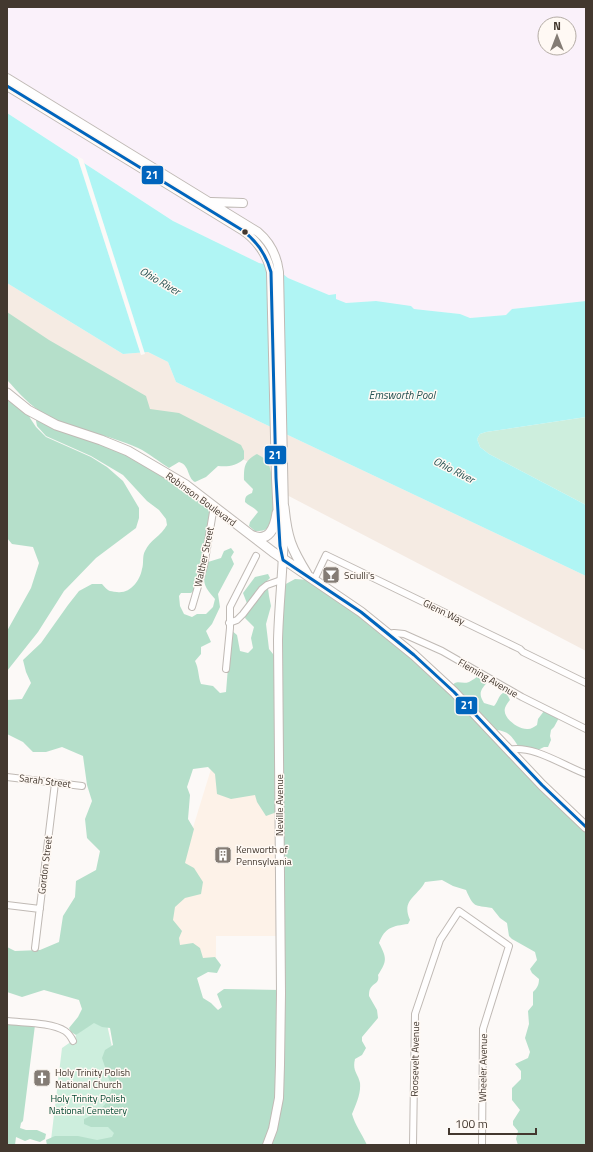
<svg xmlns="http://www.w3.org/2000/svg" width="593" height="1152" viewBox="0 0 593 1152" font-family="'Titillium Web',sans-serif">
  <rect width="100%" height="100%" fill="#fcf9f7"/>
  <path fill="#fdf2e8" d="M243 665H278L280 936H216V961H152Z"/>
  <path fill="#faf1fa" fill-rule="evenodd" d="M7 7H586V301L512 309 506 315 470 318 460 314 414 309 376 301 346 303 336 299V294L329 295 288 278 278 270 265 238 7 78ZM545 24H569V48H545Z
    M7 86 242 230 269 265 259 263 173 221 7 113Z"/>
  <path fill="#f5ebe3" d="M7 283 123 354 148 352 168 362 176 382 586 576V651L283 493V479L44 361 7 337Z"/>
  <path fill="#cdeedd" d="M586 417V505L489 454 480 447 477 439 480 434 486 432Z
    M104 1011 122 1092 116 1145 51 1140 62 1048 75 1039 76 1035Z"/>
  <path fill="#b5dfca" d="M7 312 49 340 146 396 150 409 179 413 241 445 244 451V459C236 466 228 467 218 466L206 477 195 482C187 478 190 465 179 462L169 468C159 462 149 453 138 448 108 434 75 431 46 415 30 406 19 393 7 380Z
    M7 395 28 411 30 418 36 427 46 437 91 457 107 467 123 481 139 508V518L136 528 96 558 64 591 38 632 7 671V631L31 588 39 563 33 547 12 544 7 538Z
    M37 419 128 452 205 501 210 515 207 526 209 534 197 588 191 593H181L179 596 180 606 184 614 192 617 197 614H206L213 607 215 599C201 583 203 582 208 562L221 558 224 551 231 548 234 552 231 557 234 564 218 594 220 607 212 624 206 631 211 642 201 647V654L195 661C199 669 198 676 201 684L213 686 220 693 226 692 231 630 237 635 240 651 248 653 253 648 251 638 254 627 245 618 248 606 243 593 255 577 268 574 270 578 267 581 269 596 271 606 266 624 269 649 277 659V812L266 816 257 802 255 795 231 799 217 794 215 774 208 767 193 769 187 787 190 795 188 819 194 829 185 863 194 868 203 882 201 894 185 898 175 907 173 920 182 931 179 938 180 945 193 943 200 948 203 958 215 957 221 965 217 973 208 972 197 978 203 998 211 1003 218 1010 222 1007 217 994 224 989 280 990 278 1098 266 1145H47L46 1140 55 1136H78L97 1140 112 1137 114 1133 108 1127H91L84 1124V1119L97 1113 107 1102 112 1088 102 1058 105 1050 113 1045 110 1028 102 1027 94 1023 76 1035 71 1032 69 1028 78 1017 82 1009 79 1000 44 990 22 997 7 992V947L15 951 40 950 59 942 63 916 75 897 76 881 96 870 100 851 87 838 85 819 92 801 87 785 83 756 62 747 46 752H33L23 742 7 734V700L22 699 31 683 26 672 23 660 41 643 68 605 79 591 92 584H102C108 591 108 591 117 592 130 594 140 581 142 569 144 564 142 556 145 551 150 540 161 536 167 525L166 519 159 510 147 501 123 475 91 456 46 436 37 426 36 421Z
    M257 454C260 456 265 458 267 461 274 470 276 518 269 526 266 531 261 531 255 531L249 526 250 522 258 512C254 507 249 506 245 502 245 496 247 495 252 493L253 489 244 480C244 467 244 461 257 454Z
    M295 579 309 580 359 614 415 659 586 830V1145H518L516 1139 518 1131 513 1125V1121L520 1110 512 1100V1088L521 1079V1071L515 1064 528 1058 530 1052 525 1038 529 1024 528 1011 533 1005V992C537 988 539 985 539 979L532 973 530 969 537 960 535 952 512 939 509 936 507 923 500 918 492 908C474 905 474 908 466 890L453 886 442 880 425 882C417 897 401 900 410 920L408 924C393 926 385 927 379 943 387 958 387 961 378 975 380 984 373 983 370 989 369 991 369 994 369 996L377 1010 378 1018 362 1037V1041L366 1048 362 1055 355 1059C352 1071 358 1073 360 1083 361 1094 356 1104 352 1114 355 1125 362 1134 367 1145H269L281 1099 280 603 284 585Z
    M480 674 489 680C482 689 477 692 484 703L494 706C498 702 498 696 503 693L507 694 510 700C508 702 506 705 505 708 502 718 519 730 528 729 531 729 534 727 537 725L538 719 544 711 560 716 554 727 551 730 550 736 551 740 548 747H544L536 751 518 746C510 733 507 731 491 729L451 688C456 678 461 685 469 682 473 680 477 677 480 674Z
    M7 1022 35 1025 23 1121 21 1123 20 1128 26 1130H37L46 1134 45 1139 40 1142 30 1139 25 1141 16 1137 15 1145 7 1144Z"/>
  <path fill="#b0f5f4" d="M7 113 173 221 259 263 269 265 278 270 288 278 329 295 336 294V299L346 303 376 301 411 306 414 309 460 314 470 318 506 315 512 309 586 301V417L486 432 480 434 477 439 480 447 489 454 586 505V576L176 382 168 362 148 352 123 354 7 283Z"/>
  <path fill="#fcf9f7" d="M77 156 83 159 145 354 141 355 138 346Z"/>
  <g fill="none" stroke-linecap="round" stroke-linejoin="round">
    <defs>
      <path id="street" d="M314 580 326 555 520 649 523 652 586 683
        M192 607 204 566 214 506
        M229 623 237 620 243 614 262 589 267 585 281 580
        M389 634 394 633 404 634 442 651 522 697 586 729
        M226 669 230 628V607L256 556
        M509 750C532 744 564 766 586 774
        M7 777 82 786
        M7 905 40 909
        M35 948 55 783
        M7 1021C23 1023 51 1022 65 1031 68 1033 71 1037 73 1041
        M413 1145 415 1014 440 940 459 911 509 946 483 1029 482 1145"/>
      <path id="secondary" d="M7 78 258 232C271 243 277 256 279 272L284 512
        M7 86 242 230C258 241 267 254 271 272L276 478 278 519
        M211 202 243 203
        M267 1145 273 1129 279 1098 280 1065 281 993 278 640C279 601 284 562 284 524"/>
      <path id="primary" d="M7 393 28 410 56 425 101 440 128 451 186 485 273 552 361 612 414 655 454 692 542 785 586 827
        M284 507C287 538 291 548 307 574
        M251 535C269 544 275 527 277 513"/>
    </defs>
    <use href="#street" stroke="#c0bab5" stroke-width="8"/>
    <use href="#secondary" stroke="#c0bab5" stroke-width="10"/>
    <use href="#primary" stroke="#c0bab5" stroke-width="11"/>
    <use href="#street" stroke="#fffefe" stroke-width="6"/>
    <use href="#secondary" stroke="#fffefe" stroke-width="8"/>
    <use href="#primary" stroke="#fffefe" stroke-width="9"/>
    <defs>
      <path id="bus-1" d="M7 86 242 230C257 241 266 254 271 272L276 478 280 546 283 560 361 612 414 655 454 692 542 785 586 827"/>
    </defs>
    <use href="#bus-1" stroke="#fff9f4" stroke-width="6"/>
    <use href="#bus-1" stroke="#0065bd" stroke-width="3"/>
  </g>
  <defs>
    <symbol id="bar-square" viewBox="-11 -11 22 22"><rect x="-9" y="-9" width="18" height="18" rx="4" fill="#847c75" stroke="#fff9f4"/><path d="M-6-5H6L.8 .8V4.5H3.5V6h-7V4.5H-.8V.8Z" fill="#fff"/></symbol>
    <symbol id="building-square" viewBox="-11 -11 22 22"><rect x="-9" y="-9" width="18" height="18" rx="4" fill="#847c75" stroke="#fff9f4"/><path d="M-4-6H4V6H1V3H-1V6H-4ZM-2.5-4.3h1.7v1.8h-1.7ZM.8-4.3h1.7v1.8H.8ZM-2.5-1h1.7V.8h-1.7ZM.8-1h1.7V.8H.8Z" fill="#fff"/></symbol>
    <symbol id="church-square" viewBox="-11 -11 22 22"><rect x="-9" y="-9" width="18" height="18" rx="4" fill="#847c75" stroke="#fff9f4"/><path d="M-1.2-6h2.4v3.5h3.3v2.4h-3.3V6h-2.4V-.1h-3.3v-2.4h3.3Z" fill="#fff"/></symbol>
  </defs>
  <g fill-rule="evenodd">
    <use href="#bar-square" x="321" y="565" width="20" height="20"/>
    <use href="#building-square" x="213" y="845" width="20" height="20"/>
    <use href="#church-square" x="32" y="1068" width="20" height="20"/>
  </g>
  <circle fill="#43382f" stroke="#fff9f4" stroke-width="1.5" cx="245" cy="232" r="3.5"/>
  <g text-anchor="middle" dominant-baseline="central" stroke-width="3" stroke-linejoin="round" paint-order="stroke">
    <g font-size="10" fill="#43382f" stroke="#fff9f4">
      <text transform="translate(201 499) rotate(36)">Robinson Boulevard</text>
      <text transform="translate(204 557) rotate(-78)">Walther Street</text>
      <text transform="translate(444 612) rotate(26)">Glenn Way</text>
      <text transform="translate(488 678) rotate(30)">Fleming Avenue</text>
      <text transform="translate(45 781) rotate(7)">Sarah Street</text>
      <text transform="translate(279 805) rotate(-90)">Neville Avenue</text>
      <text transform="translate(45 865) rotate(-83)">Gordon Street</text>
      <text transform="translate(415 1059) rotate(-89)">Roosevelt Avenue</text>
      <text transform="translate(483 1068) rotate(-89)">Wheeler Avenue</text>
    </g>
    <g font-size="10" fill="#43382f" stroke="#fff9f4" text-anchor="start">
      <text x="344" y="575">Sciulli's</text>
      <text x="236" y="849">Kenworth of<tspan x="236" dy="12">Pennsylvania</tspan></text>
      <text x="55" y="1072">Holy Trinity Polish<tspan x="55" dy="12">National Church</tspan></text>
    </g>
    <g font-size="10" fill="#074a33" stroke="#fff9f4">
      <text x="88" y="1098">Holy Trinity Polish<tspan x="88" dy="12">National Cemetery</tspan></text>
    </g>
    <g font-size="11" font-style="italic" fill="#255252" stroke="#fff9f4">
      <text transform="translate(160 281) rotate(30)">Ohio River</text>
      <text x="402" y="395">Emsworth Pool</text>
      <text transform="translate(454 470) rotate(27)">Ohio River</text>
    </g>
  </g>
  <g stroke="#fff9f4" stroke-width="1.5">
    <rect x="141" y="165" width="23" height="20" rx="4" fill="#0065bd"/>
    <rect x="264" y="445" width="23" height="20" rx="4" fill="#0065bd"/>
    <rect x="455" y="696" width="23" height="19" rx="4" fill="#0065bd"/>
  </g>
  <g font-size="11" text-anchor="middle" font-weight="bold" fill="#fff">
    <text x="152" y="179">21</text>
    <text x="275" y="459">21</text>
    <text x="467" y="709">21</text>
  </g>
  <rect width="593" height="1152" fill="none" stroke="#43382f" stroke-width="16"/>
  <g transform="translate(557 36)"><circle r="19" fill="#fff9f4" stroke="#b4aca5"/>
  <path d="M0-3L7 15L0 10L-7 15Z" fill="#847c75"/>
  <text y="-6" font-size="11" font-weight="bold" text-anchor="middle" fill="#43382f">N</text>
  </g>
  <path d="M449 1128v6h87v-6" fill="none" stroke="#43382f" stroke-width="2"/>
  <text x="455" y="1128" font-size="12" fill="#43382f" stroke="#fff9f4" stroke-width="3" paint-order="stroke">100 m</text>
</svg>
